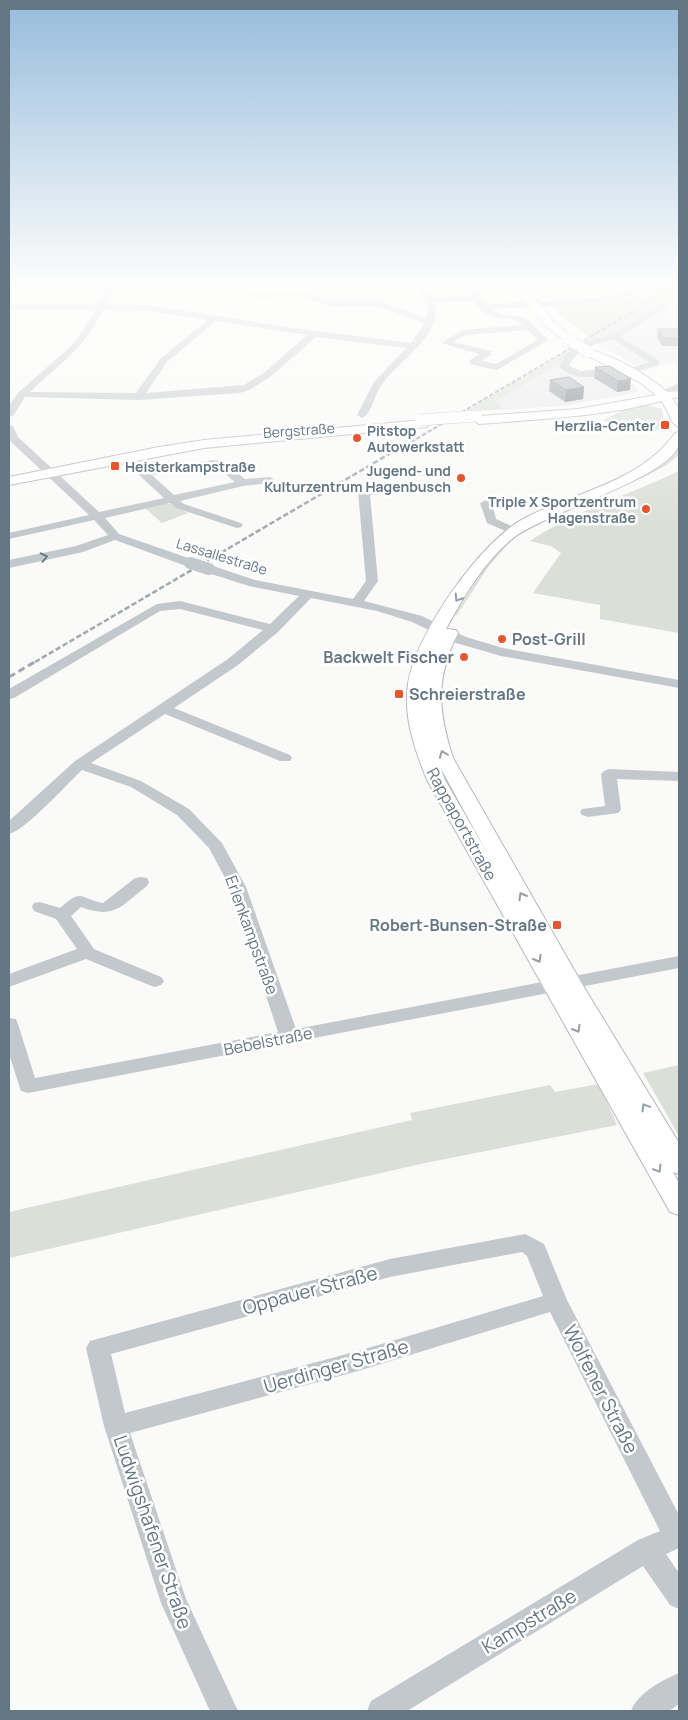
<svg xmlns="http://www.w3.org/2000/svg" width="688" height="1720" viewBox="0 0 688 1720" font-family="Manrope,sans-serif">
  <rect width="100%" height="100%" fill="#fafaf8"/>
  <path fill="#e8e9e9" d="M679 303V363L634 365 611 351 602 348 595 342 621 338 669 304Z
    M561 363 562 369 566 372 615 373 634 385 637 391 629 394 562 406 481 411 502 409 496 401Z"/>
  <path fill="#dadfd7" d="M534 287H547L554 294 574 299 544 298 541 297Z
    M654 287H679V298L661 303 611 337 591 339 556 311V306L559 305C591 302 626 304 654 287Z
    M568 351 570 352 561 363 496 401 503 409 465 412Z
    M641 406H652L662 409 664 425H663L667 431 603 421 623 410Z
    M677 447H679V455L667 465 648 475 557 514 519 535 506 546 488 567 457 615H455L494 553 528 526 631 479Z
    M679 471V633L600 619V605L533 593 561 553 551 546 530 541C576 510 629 495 679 471Z
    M163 504H171L188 513 162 523 145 508Z
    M679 1065V1136L643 1073Z
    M599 1084 617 1125 425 1163 9 1258V1212L412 1120 410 1113 550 1085 555 1092Z"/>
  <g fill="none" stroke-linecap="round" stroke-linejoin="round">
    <defs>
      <path id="major" d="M514 287H525L555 323 571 336 572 338 571 340C556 344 523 299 514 287Z
        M588 349C612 355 649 375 667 392L679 391V397L672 398 679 409V427L673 423 662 401C602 417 540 419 479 424L473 420 479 416 578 409 656 395 638 381 584 354 582 352 584 350Z
        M423 420 427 421 429 424 427 427 204 448 9 485V477L159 447 204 440Z
        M679 432C679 436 680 443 678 447 665 479 547 512 513 538 484 562 464 596 446 629L456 630 458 633C435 678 438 711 453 758L582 984 679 1143V1174L673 1172 679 1183V1215L670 1212 427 780C415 750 403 717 408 684 415 635 480 541 525 518 575 492 641 482 675 433ZM440 767 489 856 445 780Z"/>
    </defs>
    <use href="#major" stroke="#b5babe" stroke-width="2"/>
    <path fill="#c3c8cc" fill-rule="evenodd" d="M25 287 103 290 105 287H113L105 305H149L285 327 411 343 425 323 377 306 333 307 299 296 257 298 225 287H238L258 293 300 291 334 301 378 300 426 318C431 303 424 297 414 287H423L433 297 472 296 467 287H475L485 304C524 302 563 300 602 297 617 295 632 287 647 287 625 307 523 307 490 309L502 315 525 317 548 340 497 370 470 364V360L480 354 441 343 463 330 523 325C510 312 489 327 474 301L435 302C442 339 395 361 379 389 374 397 371 415 362 418L357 415 374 382 406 348 316 337 270 377 251 389 240 393 138 400 25 397 13 416 9 417V405L19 392 70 347 82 332 95 310 9 309V304L97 305 101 295 65 294ZM103 310 149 311 208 320 161 358 136 393 30 392C60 363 84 349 103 310ZM216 321 307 335 264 373 244 385 146 393 167 362ZM528 330 538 340 496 364 481 361 491 355V351L453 342 465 335Z
      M663 302 670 304 621 337 659 361V365L634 373 631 372V368L649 362 614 340C596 343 577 348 569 366L581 371 616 367 619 368V372C601 376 573 383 559 366L564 357 575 346 589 340 612 335Z
      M679 383V389L669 393 664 390Z
      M9 425 13 426 18 437 99 512 164 498 139 475 138 473 143 470 214 460 223 462 245 479 270 477 275 480 270 483 243 486 180 501 184 504 241 523 243 525 241 527 237 528 176 508 170 503 105 518 119 534 194 560 196 563 194 566H186L115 540 83 552 9 568V560L76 546 108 535 94 520 9 539V533L89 515 9 440ZM216 467 235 482 174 495 152 475Z
      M432 484 436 485 437 487 436 489 370 495 378 581 364 601 422 616 466 637 503 648 679 680V688L501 656 456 643 412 622 377 611 311 598 278 632 238 665 174 708 290 755 292 758 290 761H280L165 714 91 763 141 781 189 809 222 843 246 887 296 1029 679 956V968L28 1093 21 1091 9 1054V1018L16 1019 18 1024 35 1078 278 1032 230 887 209 848 177 815 131 787 82 770C67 784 26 830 9 834V821L75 761 228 659 263 630 180 609 160 611 14 698 9 699V689L157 604 180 601 270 624 299 596 249 586 205 572 203 569 205 566H213L255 580 353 599 366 581 358 492 364 489Z
      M486 500 492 503 496 519 518 529 520 531 518 533H510L487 523 480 503Z
      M609 769 679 772V781L617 779 621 810 618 813 588 817 582 815 580 812 582 809 605 806 601 774 604 771Z
      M141 877 147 878 149 882 147 886C122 905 115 920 81 907L71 916 94 949 161 977 164 981 161 985 155 987 149 985 86 959 9 987V974L77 949 56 919 34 911 32 907 34 903 40 902 60 908C83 888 78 898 103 903L135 878Z
      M525 1234 544 1244 567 1300 679 1515V1548L666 1554 679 1573V1609L670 1605 643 1566 407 1711H367L371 1701 638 1540 660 1531 550 1312 358 1371 130 1433 186 1599 238 1711H210L161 1603 104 1426 86 1348 90 1341 390 1259ZM522 1252 527 1256 543 1296 358 1351 125 1413 111 1354 390 1277Z
      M679 1673V1704L669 1711H631C637 1694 662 1680 679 1673Z"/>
    <use href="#major" fill="#fff" fill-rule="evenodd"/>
    <path stroke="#a2aab0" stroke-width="2" stroke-dasharray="4.5 2" stroke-linecap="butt" d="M394 452 675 287"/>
    <path stroke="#a2aab0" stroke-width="2.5" stroke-dasharray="5.5 2.5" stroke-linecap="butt" d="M35 662 396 450"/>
    <path stroke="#a2aab0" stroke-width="3" stroke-dasharray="7 4" stroke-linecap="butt" d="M9 677 38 660"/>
    <defs>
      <path id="major-bridge" d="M567 338 588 352
        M420 420 476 416"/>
    </defs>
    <use href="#major-bridge" stroke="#b5babe" stroke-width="12" stroke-linecap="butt"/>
    <path stroke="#c3c8cc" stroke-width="12" d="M190 563 209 569"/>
    <use href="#major-bridge" stroke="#fff" stroke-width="11"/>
  </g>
  <path fill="#929a9f" d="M658 329H679V346H662L657 337Z
    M610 366 630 390 617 392 594 378 595 367Z
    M550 380 584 387 583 399 565 402 549 391Z"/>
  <path fill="#777d82" d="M631 379 630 390 617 392 618 381Z
    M584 387 583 399 565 402 566 390Z"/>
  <path fill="#aab3b9" stroke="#777d82" d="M658 329H679V338H663Z
    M610 366 631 379 618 381 595 367Z
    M569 377 584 387 566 390 550 380Z"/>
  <defs><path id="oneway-chevron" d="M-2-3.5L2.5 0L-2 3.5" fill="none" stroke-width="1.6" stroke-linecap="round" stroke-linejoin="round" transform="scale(1.25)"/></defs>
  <use stroke="#6a7a87" href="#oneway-chevron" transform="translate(44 557) rotate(-12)"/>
  <g stroke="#939fa8">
    <use href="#oneway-chevron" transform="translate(458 598) rotate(123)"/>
    <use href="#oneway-chevron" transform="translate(443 754) rotate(-111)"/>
    <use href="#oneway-chevron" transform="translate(522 896) rotate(-120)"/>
    <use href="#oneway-chevron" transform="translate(538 959) rotate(60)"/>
    <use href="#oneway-chevron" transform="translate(577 1029) rotate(60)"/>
    <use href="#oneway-chevron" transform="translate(645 1107) rotate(-121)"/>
    <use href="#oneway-chevron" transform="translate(658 1169) rotate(59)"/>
  </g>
  <linearGradient id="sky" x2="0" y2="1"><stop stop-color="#96bcdc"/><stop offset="0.54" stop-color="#fdfdfc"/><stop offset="1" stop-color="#fdfdfc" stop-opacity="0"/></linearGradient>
  <rect width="688" height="528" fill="url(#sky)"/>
  <g fill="#e4572e" stroke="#fff" stroke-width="2">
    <rect x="660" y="420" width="10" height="10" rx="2.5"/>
    <circle cx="357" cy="438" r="5"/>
    <rect x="110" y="461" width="10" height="10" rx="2.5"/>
    <circle cx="461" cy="478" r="5"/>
    <circle cx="646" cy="509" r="5"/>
    <circle cx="502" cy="639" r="5"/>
    <circle cx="464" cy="657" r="5"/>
    <rect x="394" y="689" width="10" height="10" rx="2.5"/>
    <rect x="552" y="920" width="10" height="10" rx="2.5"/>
  </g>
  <g text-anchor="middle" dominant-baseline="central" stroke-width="5" stroke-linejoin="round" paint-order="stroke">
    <g font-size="14" font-weight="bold" fill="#657683" stroke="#fff" text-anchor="end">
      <text x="655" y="425">Herzlia-Center</text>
      <text x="367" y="430" text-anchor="start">Pitstop<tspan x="367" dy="16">Autowerkstatt</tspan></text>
      <text x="125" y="466" text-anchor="start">Heisterkampstraße</text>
      <text x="451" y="470">Jugend- und<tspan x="451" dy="16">Kulturzentrum Hagenbusch</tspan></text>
      <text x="636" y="501">Triple X Sportzentrum<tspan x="636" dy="16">Hagenstraße</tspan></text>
    </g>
    <g font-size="14" fill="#657683" stroke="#fff">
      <text transform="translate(299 430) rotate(-4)">Bergstraße</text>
      <text transform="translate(222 556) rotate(17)">Lassallestraße</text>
    </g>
    <g font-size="16" font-weight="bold" fill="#657683" stroke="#fff" text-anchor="start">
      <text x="512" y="639">Post-Grill</text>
      <text x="454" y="657" text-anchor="end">Backwelt Fischer</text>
      <text x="409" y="694">Schreierstraße</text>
      <text x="547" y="925" text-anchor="end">Robert-Bunsen-Straße</text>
    </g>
    <g font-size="16" fill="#657683" stroke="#fff">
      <text transform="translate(462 824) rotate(61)">Rappaportstraße</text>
      <text transform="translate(252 935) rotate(70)">Erlenkampstraße</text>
      <text transform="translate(268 1041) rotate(-11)">Bebelstraße</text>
    </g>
    <g font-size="19" fill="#657683" stroke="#fff">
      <text transform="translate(310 1290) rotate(-15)">Oppauer Straße</text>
      <text transform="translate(336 1366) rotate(-16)">Uerdinger Straße</text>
      <text transform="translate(601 1389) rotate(63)">Wolfener Straße</text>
      <text transform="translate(153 1532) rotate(71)">Ludwigshafener Straße</text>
      <text transform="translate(529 1621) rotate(-31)">Kampstraße</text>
    </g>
  </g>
  <rect width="688" height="1720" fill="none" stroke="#657683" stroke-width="20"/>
</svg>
